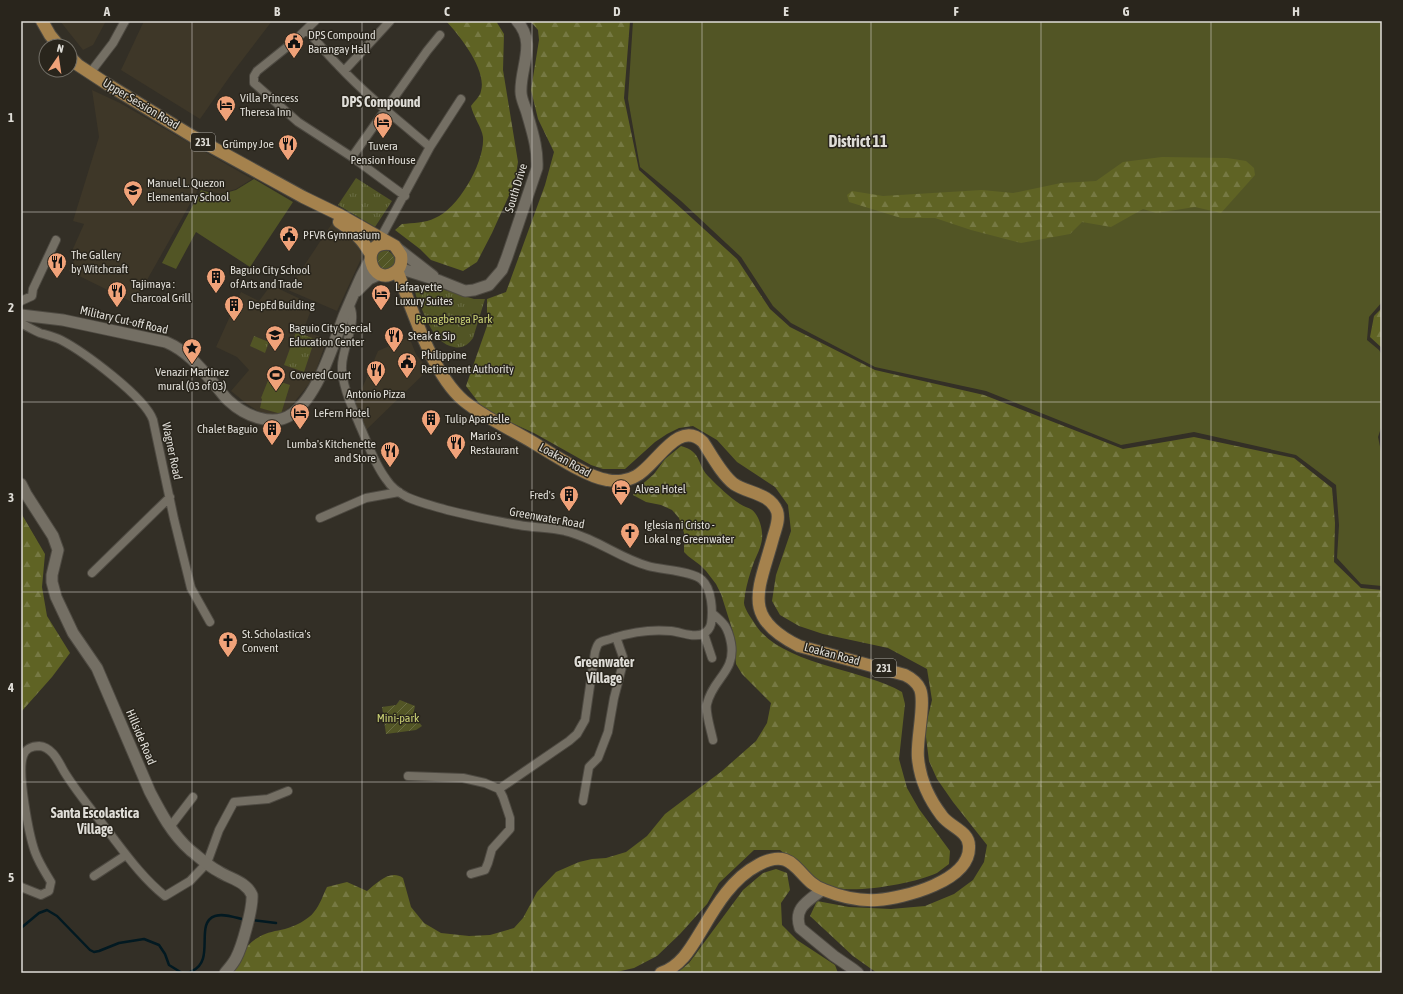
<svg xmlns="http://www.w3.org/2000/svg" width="1403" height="994" viewBox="0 0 1403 994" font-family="'Asap Condensed',sans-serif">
  <defs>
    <pattern id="forest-firs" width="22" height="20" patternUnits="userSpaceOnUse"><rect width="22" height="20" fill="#5f6324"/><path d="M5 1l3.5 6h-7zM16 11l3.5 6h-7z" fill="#767943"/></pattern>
    <pattern id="park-tufts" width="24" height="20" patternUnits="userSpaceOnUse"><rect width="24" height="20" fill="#525525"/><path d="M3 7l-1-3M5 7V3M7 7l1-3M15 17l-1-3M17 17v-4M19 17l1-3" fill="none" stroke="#6a6d44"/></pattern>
    <pattern id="garden-furrows" width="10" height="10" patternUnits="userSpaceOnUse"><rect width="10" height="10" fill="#525525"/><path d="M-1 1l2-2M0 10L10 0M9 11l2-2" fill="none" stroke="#6a6d44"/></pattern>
  </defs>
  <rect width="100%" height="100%" fill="#332f26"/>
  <path fill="#3e3728" d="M60 21H106L93 45 83 50Z
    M144 21H272L233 72 200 119 121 70Z
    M92 90 120 103 252 179 236 189 219 194 199 188 134 303 69 271 77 253 72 251 84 224 73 221 99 137Z
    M333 222 344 228 356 242 361 253V259L337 311 288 290Z
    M271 285 313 305 303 331 327 339 313 379 292 405 281 414 274 415 258 411 247 404 231 391 249 370 237 357 216 347 241 292 259 301Z
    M409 337 416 354 428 370 365 431 354 407 378 351Z"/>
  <path fill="#525525" d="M633 21H1382V302L1369 317 1367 340 1379 350 1382 355V425L1378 437 1382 456V586L1361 584 1337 558 1339 525 1336 485 1296 455 1194 432 1121 445 986 391 875 367 791 323 773 306 741 257 681 201 640 167 628 99Z
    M254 179 293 202 250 267 196 232 176 269 162 263 201 190 218 195 236 190Z
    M269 378 290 385 281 414 260 408 262 399 261 398Z"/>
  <path fill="url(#forest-firs)" d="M446 21H496L504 34 503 70 518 162 516 174 511 191 492 233 477 262 463 271 431 260 420 249 395 230 402 224C413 223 425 223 435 218 458 209 485 162 483 137 482 128 473 116 471 106 474 101 480 97 481 91 487 70 460 36 446 21Z
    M530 21H630L624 98 639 170 737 259 770 309 790 327 875 370 984 395 1123 449 1194 437 1294 458 1332 488 1335 523 1334 562 1361 588 1382 590V973H877L853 956 810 916 817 901 849 907 891 909 925 906 954 894 973 880 984 862 987 845 953 802 937 779 929 761 925 729 932 700 927 669 888 648 823 634 799 626 780 615 772 601 776 575 791 531 788 505 775 487 737 462 717 440 693 426 679 428 667 434 655 442 625 469H603L591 465 534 433 485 411 466 386 487 326V299L506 292 545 185 554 152 538 119 531 90 539 40 538 30Z
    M1162 157 1227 158 1246 161 1254 168 1255 175 1221 213 1195 207 1156 213 1143 209 1111 227 1082 222 1070 234 1021 243 971 230 935 218H901L849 202 847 195 852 191 883 196 982 190 1013 193 1061 183 1096 181 1123 162Z
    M1382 308V348L1370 337 1374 316Z
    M681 446C703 452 696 465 710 478 719 487 729 497 740 504 744 507 752 508 755 513 760 519 763 531 762 539 761 547 757 555 754 562 750 573 747 583 745 594 745 597 744 600 744 603 744 609 754 622 757 627 784 665 863 669 902 692L905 704 899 759 907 788 919 809 950 851 949 864C945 867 941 870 937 873 913 884 850 895 826 886 811 880 793 860 780 850H754L719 883 707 904 680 934 657 956 634 968 612 973H226C237 962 245 944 259 937 267 932 276 931 285 929 295 926 308 920 314 912 320 905 323 895 327 887L347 882 367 891C377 883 390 869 403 878L411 907 424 923 441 933 469 936 490 935 514 928 523 918 537 892 556 872 579 862 592 859 606 858 626 852 647 836 665 814 722 771 756 741 767 723 771 703 742 674 736 664 733 632 721 594 716 584 706 571 700 565 688 556 684 552V533L679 518 672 510 661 505 646 502 633 495 638 488 654 474 665 459Z
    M21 513 45 554 42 587 47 616 70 653 52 677 21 712Z
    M776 869 787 873 790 890 781 903 782 925 797 940 835 965 838 973H677L689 963 743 890 763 873Z"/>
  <path fill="url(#park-tufts)" d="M356 178 392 201 375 227 338 205Z
    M429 285 474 299H485L473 338C468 345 462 349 454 347 432 343 425 314 416 296L415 291 416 286Z
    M296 332 315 339 304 372 284 365Z
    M254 336 269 342 265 353 250 346Z"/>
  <path fill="url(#garden-furrows)" d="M386 250C396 255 398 262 391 270L379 269 376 257 380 252Z
    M400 700 415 706 413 715 422 726 416 730 386 734 382 707 396 705Z"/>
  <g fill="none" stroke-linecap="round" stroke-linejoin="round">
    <path stroke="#021921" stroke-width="2.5" d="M251 920 276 923
      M21 928 39 913 47 910 57 916 90 950 94 952 99 951 119 943 144 939 159 945 165 954 169 965 182 973
      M183 973C186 973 190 973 192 971 216 961 194 923 215 916 225 913 236 918 246 920"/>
    <defs>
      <path id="street" d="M315 21 292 43 257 71 254 76V83L298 122 352 157 405 196
        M307 30C317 42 327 54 338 65 366 95 399 121 430 147
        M344 71 390 21
        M90 73 113 43 125 21
        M352 157 427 51 440 35
        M379 241 430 147 461 99
        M21 301 32 296 33 289 56 240
        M349 305C359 319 342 348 342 366 341 384 353 409 360 426 368 444 374 463 386 479 391 487 399 493 407 497 420 503 434 506 447 510 471 516 495 521 519 525 534 528 550 527 565 531 596 538 619 558 648 566 662 570 693 571 702 580 712 589 713 611 711 624 710 628 707 632 703 634 693 638 681 632 671 631 651 629 632 632 613 638 609 640 603 640 599 643 597 645 596 649 595 652L585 720 577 734 569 741 499 789
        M21 323C27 327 34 330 40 333 47 335 55 337 61 340 84 352 145 397 153 420L174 519 191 588 210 622
        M320 518 366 498 399 492
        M92 573 170 497
        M712 613C724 623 728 627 731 643 736 672 713 678 707 704 705 712 711 730 713 740
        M704 634 712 658
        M408 776 463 778 485 783 499 789 503 797 510 818V829L492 849 488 863 485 870 471 874
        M583 801 589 767 598 758 608 732 614 698 622 667 623 657 616 637
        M170 827 193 797
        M94 876 126 855
        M21 887 41 895 49 891 51 882C45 872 39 863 35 852 29 835 17 773 23 756 25 749 32 746 39 746 53 747 59 763 65 773 80 797 98 817 114 839 130 860 145 880 165 896L190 881 207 863 219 830 234 802 268 799 288 791"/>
      <path id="secondary" d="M397 248 433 276
        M399 268 440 281 465 291 474 290 489 285 502 270 507 257 537 168C538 148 532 131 527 113 525 106 521 99 521 92 520 67 537 43 517 21
        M357 291 369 279 380 274
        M21 315 63 320 166 342C187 351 200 367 215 385 220 390 224 397 229 401 244 415 273 428 292 414 318 396 333 345 344 316 350 302 356 288 362 275L370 260
        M21 484 26 494 53 536 58 550 52 575V582L56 597 73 633 97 668 150 792C161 813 172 834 190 850 199 857 208 866 218 871 230 879 246 881 252 895 253 908 242 947 236 958 233 964 229 968 225 973
        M822 890C808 901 793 908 800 928L834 956 853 969 858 973"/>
      <path id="primary" d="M42 21 50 35 59 46
        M70 57 78 65 107 84 192 136 303 197 340 215 395 246 401 255C402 261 401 268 395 272 371 289 357 239 391 244
        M339 222C354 232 362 238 371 255
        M397 270C412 309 432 374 464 401 485 418 511 429 534 443 552 454 587 477 607 480 616 482 628 481 636 476 656 466 678 418 703 442 711 454 722 475 734 484 747 493 770 493 777 511 780 520 775 530 773 538 759 590 740 617 799 646L905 675C911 678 917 682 920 689 926 703 916 740 918 758 920 780 929 799 942 816 950 827 969 831 969 846 971 881 904 898 877 900 859 901 841 897 824 890 797 881 796 844 758 865 733 878 717 904 703 928 692 946 682 966 661 973"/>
    </defs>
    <use href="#street" stroke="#4e4a42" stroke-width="10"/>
    <use href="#secondary" stroke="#4e4a42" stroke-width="13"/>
    <use href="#primary" stroke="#4e4a42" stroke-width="14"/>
    <use href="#street" stroke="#746f64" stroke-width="8"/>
    <use href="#secondary" stroke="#746f64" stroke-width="11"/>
    <use href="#primary" stroke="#a5824d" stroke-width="12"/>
  </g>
  <path fill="none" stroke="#dfddd7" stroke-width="1" stroke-opacity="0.55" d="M192 21V973M362 21V973M532 21V973M702 21V973M871 21V973M1041 21V973M1211 21V973M21 212H1382M21 402H1382M21 592H1382M21 782H1382"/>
  <defs>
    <symbol id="civic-pin" viewBox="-11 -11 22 30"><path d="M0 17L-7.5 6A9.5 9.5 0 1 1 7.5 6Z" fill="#f0a279" stroke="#29251c"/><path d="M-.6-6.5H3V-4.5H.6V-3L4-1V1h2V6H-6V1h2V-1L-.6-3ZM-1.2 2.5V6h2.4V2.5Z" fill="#111"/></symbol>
    <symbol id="hotel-pin" viewBox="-11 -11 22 30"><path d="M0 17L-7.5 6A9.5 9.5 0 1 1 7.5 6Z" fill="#f0a279" stroke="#29251c"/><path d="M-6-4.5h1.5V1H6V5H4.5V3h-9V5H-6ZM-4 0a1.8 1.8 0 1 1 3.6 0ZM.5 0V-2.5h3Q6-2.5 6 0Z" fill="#111"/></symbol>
    <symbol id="restaurant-pin" viewBox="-11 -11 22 30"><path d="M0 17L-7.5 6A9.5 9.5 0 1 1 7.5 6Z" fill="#f0a279" stroke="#29251c"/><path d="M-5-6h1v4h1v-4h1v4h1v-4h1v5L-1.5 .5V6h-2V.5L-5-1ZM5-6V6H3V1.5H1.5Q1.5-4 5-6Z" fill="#111"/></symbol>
    <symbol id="school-pin" viewBox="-11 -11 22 30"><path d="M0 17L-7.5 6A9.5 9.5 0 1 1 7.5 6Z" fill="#f0a279" stroke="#29251c"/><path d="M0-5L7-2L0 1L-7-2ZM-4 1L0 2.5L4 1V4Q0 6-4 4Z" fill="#111"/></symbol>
    <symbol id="building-pin" viewBox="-11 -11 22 30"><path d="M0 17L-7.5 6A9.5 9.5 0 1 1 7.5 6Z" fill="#f0a279" stroke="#29251c"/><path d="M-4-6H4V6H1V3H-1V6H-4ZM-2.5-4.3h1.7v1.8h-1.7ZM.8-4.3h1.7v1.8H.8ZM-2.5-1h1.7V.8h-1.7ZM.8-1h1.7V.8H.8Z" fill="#111"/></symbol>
    <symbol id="sight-pin" viewBox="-11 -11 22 30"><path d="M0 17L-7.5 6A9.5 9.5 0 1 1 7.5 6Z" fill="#f0a279" stroke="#29251c"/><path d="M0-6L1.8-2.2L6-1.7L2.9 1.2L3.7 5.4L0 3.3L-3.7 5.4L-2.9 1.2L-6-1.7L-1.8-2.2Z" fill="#111"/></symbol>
    <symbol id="stadium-pin" viewBox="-11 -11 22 30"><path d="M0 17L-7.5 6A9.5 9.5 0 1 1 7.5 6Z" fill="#f0a279" stroke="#29251c"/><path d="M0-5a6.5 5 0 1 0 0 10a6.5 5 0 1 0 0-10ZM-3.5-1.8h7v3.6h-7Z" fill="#111"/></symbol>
    <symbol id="church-pin" viewBox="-11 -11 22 30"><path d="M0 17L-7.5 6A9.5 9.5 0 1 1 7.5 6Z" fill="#f0a279" stroke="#29251c"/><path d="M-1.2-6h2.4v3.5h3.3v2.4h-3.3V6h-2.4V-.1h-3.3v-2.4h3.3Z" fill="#111"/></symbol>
  </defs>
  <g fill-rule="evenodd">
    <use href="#civic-pin" x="283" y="31" width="22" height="30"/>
    <use href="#hotel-pin" x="215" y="94" width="22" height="30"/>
    <use href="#hotel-pin" x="372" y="111" width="22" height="30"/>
    <use href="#restaurant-pin" x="277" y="133" width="22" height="30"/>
    <use href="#school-pin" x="122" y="179" width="22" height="30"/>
    <use href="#civic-pin" x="278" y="224" width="22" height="30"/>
    <use href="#restaurant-pin" x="46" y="251" width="22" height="30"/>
    <use href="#building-pin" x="205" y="266" width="22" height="30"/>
    <use href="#restaurant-pin" x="106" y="280" width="22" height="30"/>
    <use href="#hotel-pin" x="370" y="283" width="22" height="30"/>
    <use href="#building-pin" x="223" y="294" width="22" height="30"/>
    <use href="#school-pin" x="264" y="324" width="22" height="30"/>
    <use href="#restaurant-pin" x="383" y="325" width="22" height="30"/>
    <use href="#sight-pin" x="181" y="337" width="22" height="30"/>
    <use href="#civic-pin" x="396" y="351" width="22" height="30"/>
    <use href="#restaurant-pin" x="365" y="359" width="22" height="30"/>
    <use href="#stadium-pin" x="265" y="364" width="22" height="30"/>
    <use href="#hotel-pin" x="289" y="402" width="22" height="30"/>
    <use href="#building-pin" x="420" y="408" width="22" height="30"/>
    <use href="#building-pin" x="261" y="418" width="22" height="30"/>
    <use href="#restaurant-pin" x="445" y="432" width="22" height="30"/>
    <use href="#restaurant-pin" x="379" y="440" width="22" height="30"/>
    <use href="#hotel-pin" x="610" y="478" width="22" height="30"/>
    <use href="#building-pin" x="558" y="484" width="22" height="30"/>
    <use href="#church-pin" x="619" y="521" width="22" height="30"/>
    <use href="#church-pin" x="217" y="630" width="22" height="30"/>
  </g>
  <g text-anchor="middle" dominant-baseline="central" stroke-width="3" stroke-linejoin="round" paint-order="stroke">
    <g fill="#29251c" stroke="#a8a69f" stroke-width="1">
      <rect x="191" y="133" width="24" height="18" rx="3"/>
      <rect x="872" y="659" width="24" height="18" rx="3"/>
    </g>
    <g font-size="11" font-weight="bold" fill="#dfddd7">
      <text x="203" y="142">231</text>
      <text x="884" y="668">231</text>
    </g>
    <g font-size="12" fill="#dfddd7" stroke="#29251c" text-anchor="start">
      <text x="308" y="35">DPS Compound<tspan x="308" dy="14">Barangay Hall</tspan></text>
      <text x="240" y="98">Villa Princess<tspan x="240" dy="14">Theresa Inn</tspan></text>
      <text x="274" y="144" text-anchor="end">Grümpy Joe</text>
      <text x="383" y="146" text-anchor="middle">Tuvera<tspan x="383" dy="14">Pension House</tspan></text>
      <text x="147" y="183">Manuel L. Quezon<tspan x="147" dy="14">Elementary School</tspan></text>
      <text x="303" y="235">PFVR Gymnasium</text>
      <text x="71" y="255">The Gallery<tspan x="71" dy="14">by Witchcraft</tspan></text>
      <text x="230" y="270">Baguio City School<tspan x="230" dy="14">of Arts and Trade</tspan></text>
      <text x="131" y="284">Tajimaya :<tspan x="131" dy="14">Charcoal Grill</tspan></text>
      <text x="395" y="287">Lafaayette<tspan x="395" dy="14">Luxury Suites</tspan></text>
      <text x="248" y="305">DepEd Building</text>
      <text x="289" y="328">Baguio City Special<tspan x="289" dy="14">Education Center</tspan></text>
      <text x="408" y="336">Steak &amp; Sip</text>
      <text x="421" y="355">Philippine<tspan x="421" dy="14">Retirement Authority</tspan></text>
      <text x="192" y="372" text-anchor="middle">Venazir Martinez<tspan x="192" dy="14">mural (03 of 03)</tspan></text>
      <text x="290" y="375">Covered Court</text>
      <text x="376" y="394" text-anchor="middle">Antonio Pizza</text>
      <text x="314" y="413">LeFern Hotel</text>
      <text x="445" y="419">Tulip Apartelle</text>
      <text x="258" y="429" text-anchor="end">Chalet Baguio</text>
      <text x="470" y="436">Mario's<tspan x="470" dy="14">Restaurant</tspan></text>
      <text x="376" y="444" text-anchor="end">Lumba's Kitchenette<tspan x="376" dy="14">and Store</tspan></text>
      <text x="635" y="489">Alvea Hotel</text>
      <text x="555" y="495" text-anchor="end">Fred's</text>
      <text x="644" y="525">Iglesia ni Cristo -<tspan x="644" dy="14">Lokal ng Greenwater</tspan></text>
      <text x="242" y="634">St. Scholastica's<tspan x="242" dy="14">Convent</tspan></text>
    </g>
    <g font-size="12" fill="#dfddd7" stroke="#29251c">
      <text transform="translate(141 104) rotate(31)">Upper Session Road</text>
      <text transform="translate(516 188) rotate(-73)">South Drive</text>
      <text transform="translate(124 320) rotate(13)">Military Cut-off Road</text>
      <text transform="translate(172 451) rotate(78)">Wagner Road</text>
      <text transform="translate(565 460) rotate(29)">Loakan Road</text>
      <text transform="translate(547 518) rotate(10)">Greenwater Road</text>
      <text transform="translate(832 654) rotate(15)">Loakan Road</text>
      <text transform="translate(141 737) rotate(67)">Hillside Road</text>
    </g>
    <g font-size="12" fill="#c9d074" stroke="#29251c">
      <text x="454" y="319">Panagbenga Park</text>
      <text x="398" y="718">Mini-park</text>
    </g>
    <g font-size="14" font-weight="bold" fill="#dfddd7" stroke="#29251c">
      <text x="381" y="102">DPS Compound</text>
      <text x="604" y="662">Greenwater<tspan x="604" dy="16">Village</tspan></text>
      <text x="95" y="813">Santa Escolastica<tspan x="95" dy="16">Village</tspan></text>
    </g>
    <g font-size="16" font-weight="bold" fill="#dfddd7" stroke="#29251c">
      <text x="858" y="141">District 11</text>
    </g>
  </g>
  <rect width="1403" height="994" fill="none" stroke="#29251c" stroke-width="44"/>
  <g transform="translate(58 58) rotate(13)"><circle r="19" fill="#29251c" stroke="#726f67"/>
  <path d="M0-3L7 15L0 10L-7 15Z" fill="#f0a279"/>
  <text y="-6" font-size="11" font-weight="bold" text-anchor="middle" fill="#dfddd7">N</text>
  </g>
  <rect x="22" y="22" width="1359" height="950" fill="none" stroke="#dfddd7" stroke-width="1.5"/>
  <g font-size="13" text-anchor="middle" font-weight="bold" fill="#dfddd7">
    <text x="107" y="16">A</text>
    <text x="277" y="16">B</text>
    <text x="447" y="16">C</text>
    <text x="617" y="16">D</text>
    <text x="786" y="16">E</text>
    <text x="956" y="16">F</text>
    <text x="1126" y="16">G</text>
    <text x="1296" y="16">H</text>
    <text x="11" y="122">1</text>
    <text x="11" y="312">2</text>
    <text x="11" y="502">3</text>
    <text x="11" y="692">4</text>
    <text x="11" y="882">5</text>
  </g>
</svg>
